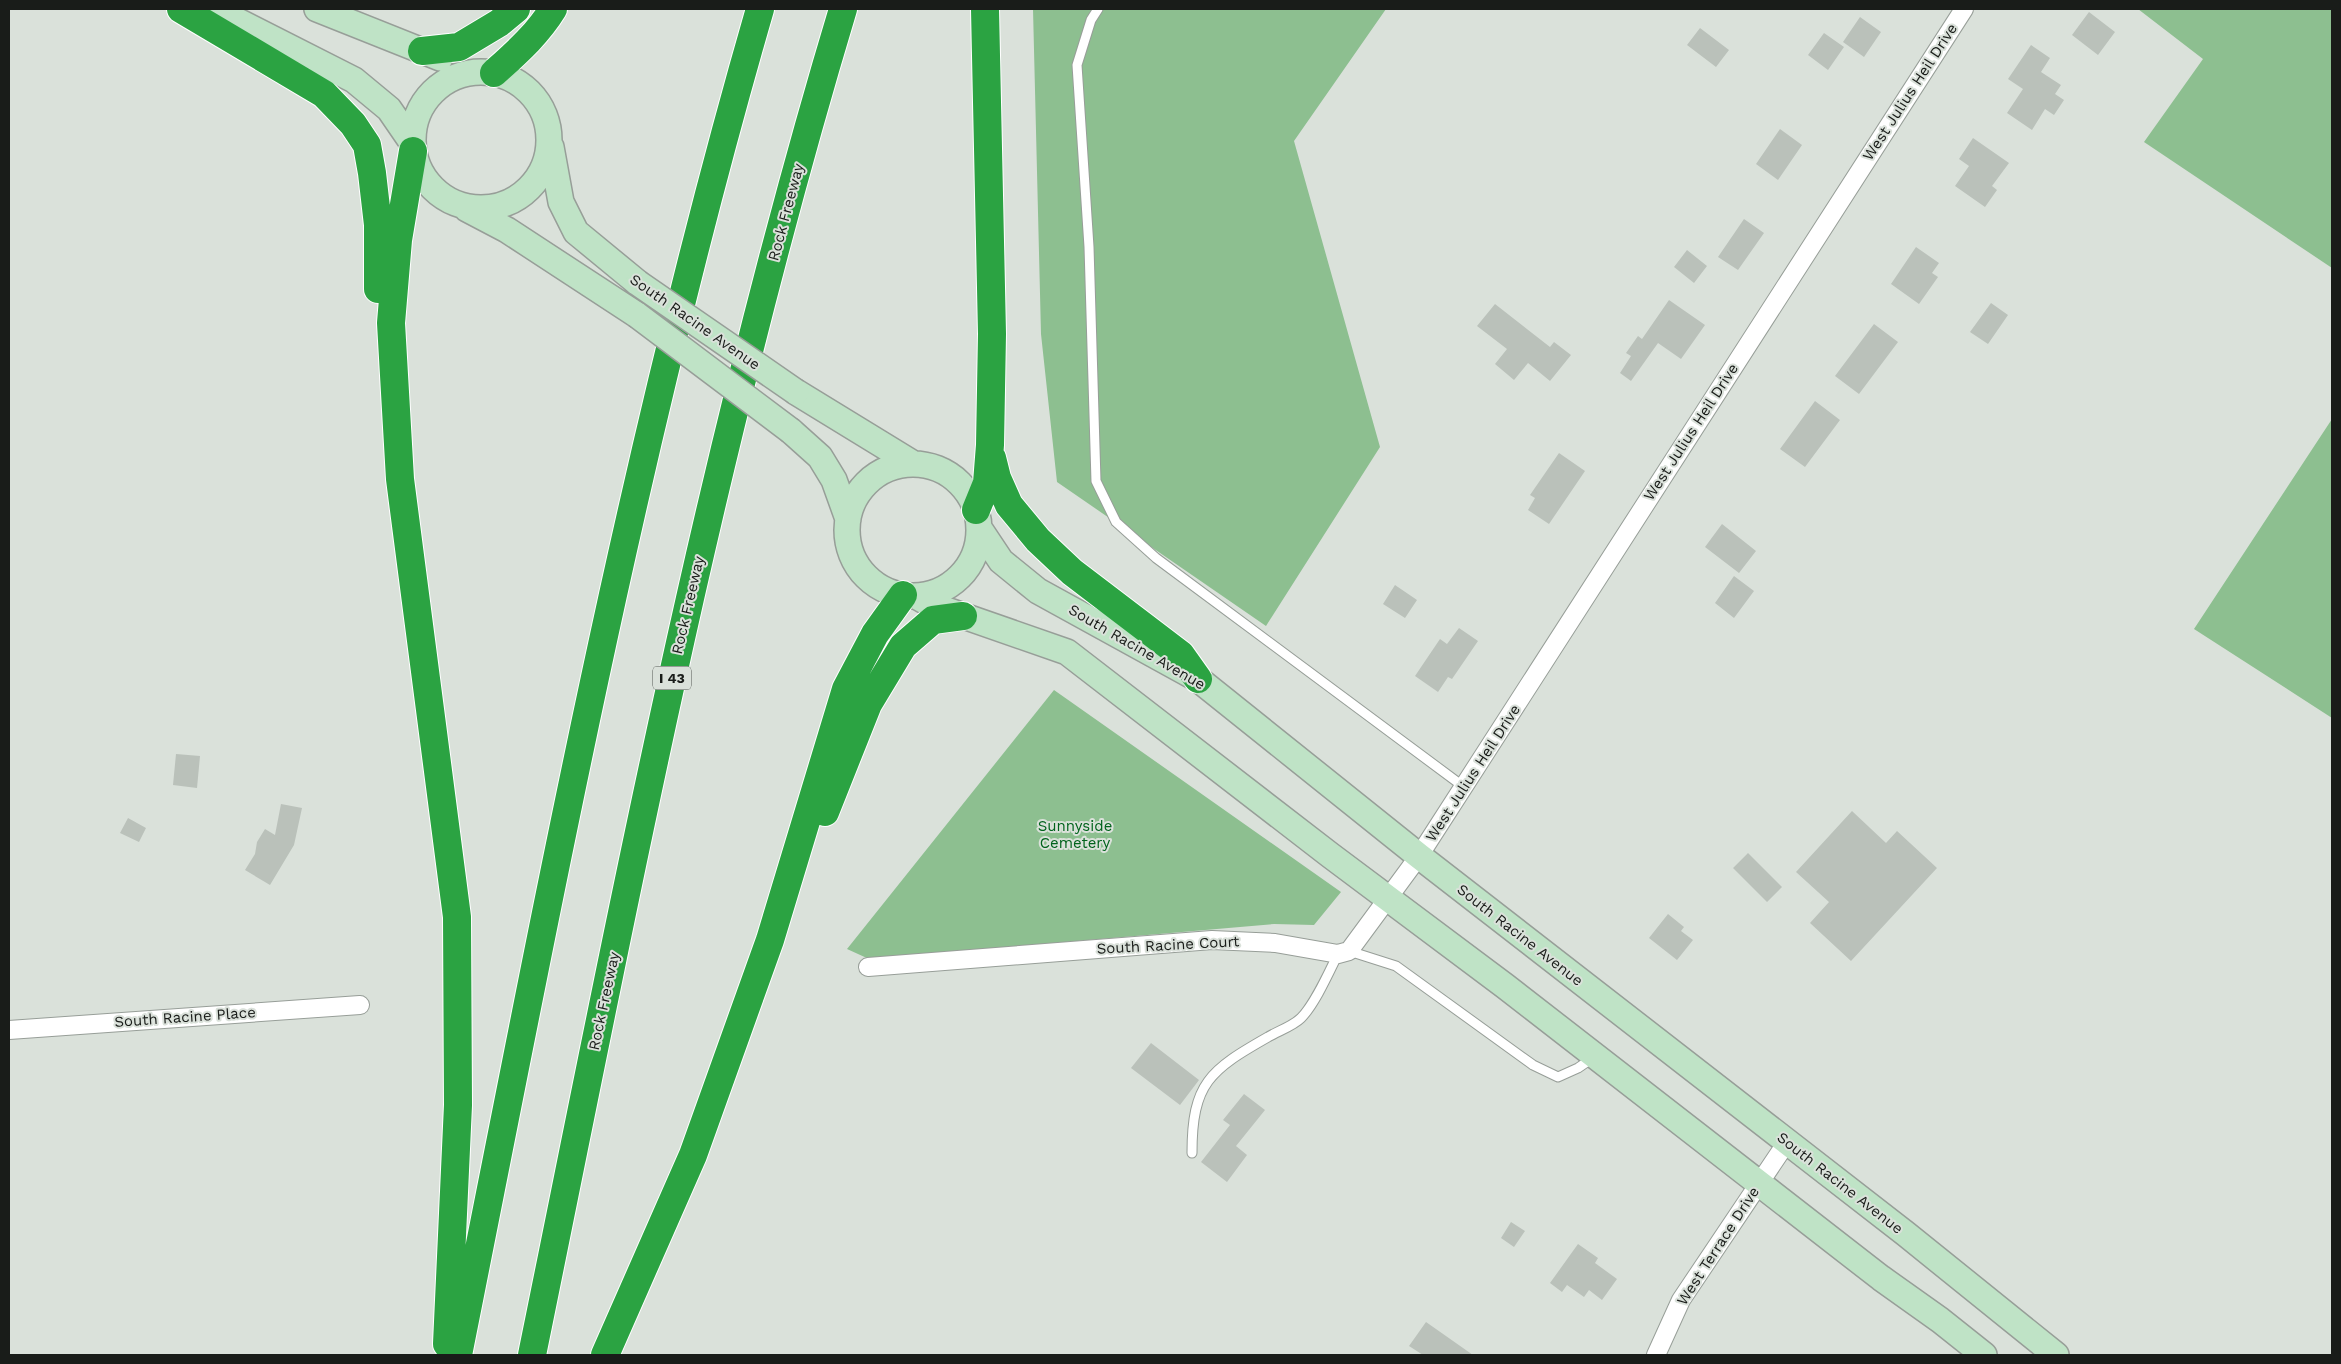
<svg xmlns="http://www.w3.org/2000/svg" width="2341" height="1364" viewBox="0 0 2341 1364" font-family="'Work Sans',sans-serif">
  <rect width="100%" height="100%" fill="#dae1da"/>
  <path fill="#8dbf90" d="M1033 9H1386L1294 141 1380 447 1266 626 1057 482 1041 334Z
    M2138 9H2332V268L2144 142 2203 59Z
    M2332 419V718L2194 629Z
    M1054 690 1341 892 1314 925 1274 924 869 959 847 949Z"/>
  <path fill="#bac1ba" d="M2089 12 2115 32 2098 55 2072 35Z
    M1860 17 1881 32 1864 57 1843 42Z
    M1700 28 1729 50 1716 67 1687 45Z
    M1824 33 1844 47 1828 70 1808 55Z
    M2031 45 2050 58 2041 72 2061 85 2055 94 2064 100 2054 115 2045 109 2032 130 2007 113 2023 89 2008 79Z
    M1780 129 1802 145 1778 180 1756 164Z
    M1973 138 2009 163 1992 186 1997 190 1985 207 1955 186 1969 166 1959 159Z
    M1744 219 1764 233 1738 270 1718 257Z
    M1916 247 1939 263 1932 273 1938 277 1919 304 1891 284Z
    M1687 250 1707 266 1694 283 1674 267Z
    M1669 300 1705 325 1681 359 1658 343 1631 381 1620 373 1631 356 1626 353 1638 336 1642 339Z
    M1991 303 2008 315 1988 344 1970 332Z
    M1495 304 1550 347 1554 342 1571 355 1550 381 1528 363 1514 380 1495 364 1507 349 1477 326Z
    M1874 324 1898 342 1859 394 1835 376Z
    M1815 401 1840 420 1805 467 1780 449Z
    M1559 453 1585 471 1549 524 1528 510 1535 498 1530 495Z
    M1722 524 1756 551 1739 573 1705 547Z
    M1734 576 1754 591 1734 618 1715 603Z
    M1395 585 1417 600 1405 618 1383 604Z
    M1459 628 1478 641 1452 679 1448 677 1438 692 1415 676 1440 639 1447 644Z
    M176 754 200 756 197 788 173 785Z
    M281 804 302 808 294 845 270 885 245 870 255 854 257 842 265 829 275 835Z
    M1852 811 1886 843 1897 831 1937 868 1851 961 1810 923 1829 902 1796 872Z
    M128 818 146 828 139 842 120 833Z
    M1748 853 1782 887 1767 902 1733 868Z
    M1668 914 1684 927 1681 931 1693 940 1677 960 1649 938Z
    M1151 1043 1199 1080 1180 1105 1131 1068Z
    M1244 1094 1265 1110 1236 1146 1247 1155 1227 1182 1201 1162 1230 1125 1223 1120Z
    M1511 1222 1525 1231 1514 1247 1501 1238Z
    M1578 1244 1598 1258 1595 1263 1617 1279 1602 1300 1589 1290 1584 1297 1567 1285 1562 1292 1550 1283Z
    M1426 1322 1473 1355H1423L1409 1346Z"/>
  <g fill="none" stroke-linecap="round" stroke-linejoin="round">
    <defs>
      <path id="lane" d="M1098 9 1091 20 1077 65 1089 247 1096 481 1116 522 1156 558 1464 787
        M1349 951 1396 966 1533 1065 1558 1077 1578 1068 1594 1057
        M1192 1153C1192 1083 1210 1070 1268 1037 1278 1031 1293 1026 1301 1018 1315 1004 1329 972 1338 954"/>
      <path id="street" d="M868 967 1212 940 1275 943 1338 954 1349 951 1419 856 1964 9
        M9 1030 360 1005
        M1656 1355 1681 1300 1787 1142"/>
      <path id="secondary" d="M214 9 354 80 389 109 411 141
        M317 9 440 58
        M413 140a68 68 0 1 1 136 0a68 68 0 1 1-136 0Z
        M551 147 561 202 576 232 638 283
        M467 209 507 230 637 315
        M796 392 912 463
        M791 431 820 457 834 480 848 519
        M847 530a66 66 0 1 1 132 0a66 66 0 1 1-132 0Z
        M979 528 1001 561 1038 591 1198 679 1419 856 1906 1234 2056 1355
        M916 596 932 605 1067 652 1330 855 1505 986 1881 1278 1940 1320 1984 1355"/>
      <path id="highway" d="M181 9 324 94 353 124 367 145 372 173 378 225V289
        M422 51 459 47 499 23 516 9
        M494 73C516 53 537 35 553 9
        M413 151 398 240 391 323 400 479 457 917 458 1105 447 1344
        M992 458 997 478 1009 505 1038 540 1072 572 1181 655 1198 679
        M976 510 987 483 990 445 992 334 985 9
        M825 812 868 704 903 646 933 620 963 616
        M458 1355C548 904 632 451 760 9
        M532 1355C624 904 710 450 843 9
        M605 1355 693 1155 770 940 846 689 875 634 903 595"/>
    </defs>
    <use href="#lane" stroke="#979e98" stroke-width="11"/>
    <use href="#street" stroke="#979e98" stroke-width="20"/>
    <use href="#secondary" stroke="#979e98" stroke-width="28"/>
    <use href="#highway" stroke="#fff" stroke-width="30"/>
    <use href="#lane" stroke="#fff" stroke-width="9"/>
    <use href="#street" stroke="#fff" stroke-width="18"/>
    <use href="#secondary" stroke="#bfe3c6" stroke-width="25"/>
    <use href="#highway" stroke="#2ba342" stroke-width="28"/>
    <defs>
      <path id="secondary-bridge" d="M638 283 796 392
        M637 315 791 431"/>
    </defs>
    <use href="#secondary-bridge" stroke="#979e98" stroke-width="28" stroke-linecap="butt"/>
    <use href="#secondary-bridge" stroke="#bfe3c6" stroke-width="25"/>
  </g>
  <g text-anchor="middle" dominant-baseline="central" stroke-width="4" stroke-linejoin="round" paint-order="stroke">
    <rect fill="#dae1da" stroke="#535753" stroke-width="1" x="653" y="666.5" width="38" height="23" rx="4"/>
    <g font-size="14" font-weight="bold" fill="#191c19">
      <text x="672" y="678">I 43</text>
    </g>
    <g font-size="15" fill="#191c19" stroke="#dae1da">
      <text transform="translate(1910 92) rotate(-57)">West Julius Heil Drive</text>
      <text transform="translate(786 212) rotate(-75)">Rock Freeway</text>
      <text transform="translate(695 322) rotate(35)">South Racine Avenue</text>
      <text transform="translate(1691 432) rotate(-57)">West Julius Heil Drive</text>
      <text transform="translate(688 605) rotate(-77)">Rock Freeway</text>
      <text transform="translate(1137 647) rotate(30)">South Racine Avenue</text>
      <text transform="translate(1473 773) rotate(-57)">West Julius Heil Drive</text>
      <text transform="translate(1520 935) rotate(38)">South Racine Avenue</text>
      <text transform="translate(1168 945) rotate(-3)">South Racine Court</text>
      <text transform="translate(604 1001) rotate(-78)">Rock Freeway</text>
      <text transform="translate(185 1017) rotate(-4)">South Racine Place</text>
      <text transform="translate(1840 1183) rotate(38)">South Racine Avenue</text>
      <text transform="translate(1718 1246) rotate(-57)">West Terrace Drive</text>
    </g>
    <g font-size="15" fill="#00631c" stroke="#dae1da">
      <text x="1075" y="826">Sunnyside<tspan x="1075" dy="17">Cemetery</tspan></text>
    </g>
  </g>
  <rect width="2341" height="1364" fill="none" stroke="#191c19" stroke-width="20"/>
</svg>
